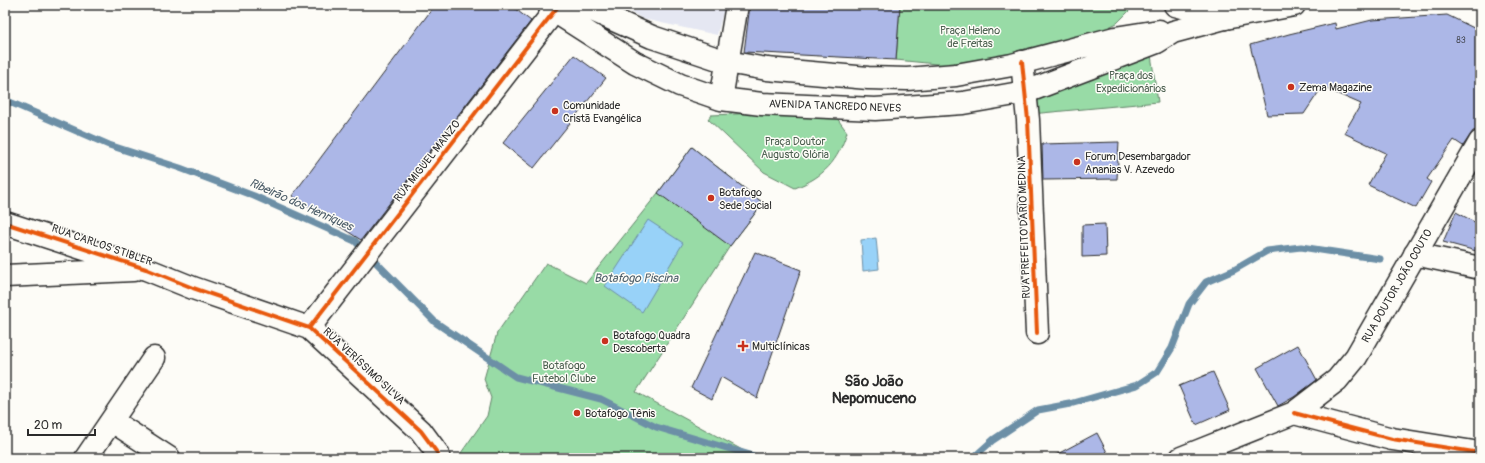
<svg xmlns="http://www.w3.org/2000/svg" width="1485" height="463" viewBox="0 0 1485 463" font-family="Pangolin,sans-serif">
  <rect width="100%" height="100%" fill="#fdfcf7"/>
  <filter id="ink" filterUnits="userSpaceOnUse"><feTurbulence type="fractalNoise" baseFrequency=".025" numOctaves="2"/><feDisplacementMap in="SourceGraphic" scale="8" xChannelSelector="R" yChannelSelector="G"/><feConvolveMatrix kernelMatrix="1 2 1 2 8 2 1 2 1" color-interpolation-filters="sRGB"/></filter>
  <g filter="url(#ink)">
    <path fill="#e5e7f2" d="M619 5H725L717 35 643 19Z"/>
    <path fill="#98dba6" stroke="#628368" d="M900 5H1128L1132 8 1117 23 1062 50 977 68 896 60Z
      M1150 48 1158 102 1031 114 1037 92Z
      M831 110 847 132C838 161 824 177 795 188L764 172 708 119 711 115Z
      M692 147 763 203 730 246 636 392 757 458H460L461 453 487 416 491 398 484 379 497 333 546 263 586 283 658 193Z"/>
    <path fill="#98d2f8" stroke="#6c8fa6" d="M648 220 683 243 642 312 605 286Z
      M876 238 879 269 863 271 861 240Z"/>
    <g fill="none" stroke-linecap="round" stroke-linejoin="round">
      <path stroke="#6c8fa6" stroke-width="7" d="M5 100 109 145 180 168 254 196 355 241 435 322 516 377 601 399 656 427 757 457 852 458
        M973 458 993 440 1038 410 1070 404 1137 385 1157 372 1172 348 1189 304 1206 282 1234 270 1267 251 1301 247 1380 259"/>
    </g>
    <path fill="#acb7e7" stroke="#2b2b2b" d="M435 5H510L531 21 361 240 292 196Z
      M750 5H900L896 60 744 52Z
      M1447 15 1480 31V130L1473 131 1463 146 1454 140 1427 179 1431 182 1416 208 1368 185 1386 153 1344 133 1361 104 1322 87 1304 114 1267 115 1250 45 1289 34 1335 23 1336 29 1372 20Z
      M574 55 606 78 534 168 503 143Z
      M1119 142 1117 179 1043 180 1042 144Z
      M692 147 763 203 730 246 658 193Z
      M1456 212 1480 225V252L1443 242Z
      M1105 224 1106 256 1082 257V225Z
      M755 252 801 270 757 398 721 377 712 399 691 388Z
      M1298 345 1317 380 1294 397 1278 406 1257 368Z
      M1213 372 1230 410 1196 425 1179 386Z
      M1097 433 1110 458H1050Z"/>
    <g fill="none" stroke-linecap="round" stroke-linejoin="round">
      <defs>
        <path id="street" d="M1022 62 1028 120 1037 333
          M5 223 146 269 193 288 309 328 421 431 438 454V458
          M1415 254 1480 268
          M5 276 133 270
          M309 328 559 5
          M1294 413 1392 439 1480 453
          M112 421 169 458
          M86 458 154 358"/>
        <path id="secondary" d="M549 5 554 11 635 63 680 85 721 99 762 104 875 109 963 103 1026 92 1157 42 1173 32 1225 18
          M581 5 652 37 727 62 767 69 868 78 907 79 956 75 1012 65 1115 38 1159 31
          M721 99 737 5
          M1181 458 1294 413 1337 380 1356 357 1480 142"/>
        <path id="primary" d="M1175 5 1225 18 1294 5"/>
      </defs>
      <use href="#street" stroke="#2b2b2b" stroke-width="25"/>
      <use href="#secondary" stroke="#2b2b2b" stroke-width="25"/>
      <use href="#primary" stroke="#2b2b2b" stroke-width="25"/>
      <use href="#street" stroke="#fdfcf7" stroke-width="22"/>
      <use href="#secondary" stroke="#fdfcf7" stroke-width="22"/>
      <use href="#primary" stroke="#fdfcf7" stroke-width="22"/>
      <defs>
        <path id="cycleway" d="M1022 62 1028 120 1037 333
          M5 223 146 269 193 288 309 328 421 431 438 454V458
          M309 328 559 5
          M1294 413 1392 439 1480 453"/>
      </defs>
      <use href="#cycleway" stroke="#fdfcf7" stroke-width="6"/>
      <use href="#cycleway" stroke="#e8590c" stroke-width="4"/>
    </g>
  </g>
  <g fill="#c8321e" stroke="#fdfcf7" stroke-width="1.5">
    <circle cx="1291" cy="87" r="4"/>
    <circle cx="555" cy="111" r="4"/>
    <circle cx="1077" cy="162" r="4"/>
    <circle cx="711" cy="198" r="4"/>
    <circle cx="605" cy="341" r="4"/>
    <path d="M741 340h4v4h4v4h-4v4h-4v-4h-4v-4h4z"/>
    <circle cx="577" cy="413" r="4"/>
  </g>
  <g text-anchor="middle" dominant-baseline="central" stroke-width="3" stroke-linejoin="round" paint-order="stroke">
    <g font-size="9" fill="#4b4e5a">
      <text x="1461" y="40">83</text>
    </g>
    <g font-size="11" fill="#4c6050" stroke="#fdfcf7">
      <text x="970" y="30">Praça Heleno<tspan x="970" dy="13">de Freitas</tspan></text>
      <text x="1131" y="75">Praça dos<tspan x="1131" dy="13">Expedicionários</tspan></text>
      <text x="795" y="141">Praça Doutor<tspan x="795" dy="13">Augusto Glória</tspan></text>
      <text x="564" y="365">Botafogo<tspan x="564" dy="13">Futebol Clube</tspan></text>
    </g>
    <g font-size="11" fill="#2b2b2b" stroke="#fdfcf7" text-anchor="start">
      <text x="1299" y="87">Zema Magazine</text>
      <text x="563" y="105">Comunidade<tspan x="563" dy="13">Cristã Evangélica</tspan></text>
      <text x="1085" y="156">Forum Desembargador<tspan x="1085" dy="13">Ananias V. Azevedo</tspan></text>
      <text x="719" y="192">Botafogo<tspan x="719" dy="13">Sede Social</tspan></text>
      <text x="613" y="335">Botafogo Quadra<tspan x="613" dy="13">Descoberta</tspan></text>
      <text x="752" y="346">Multiclínicas</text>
      <text x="585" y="413">Botafogo Tênis</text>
    </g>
    <g font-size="11" fill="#2b2b2b" stroke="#fdfcf7">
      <text transform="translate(835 106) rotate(2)">AVENIDA TANCREDO NEVES</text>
      <text transform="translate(427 161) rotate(-52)">RUA MIGUEL MANZO</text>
      <text transform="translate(1024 227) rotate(-92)">RUA PREFEITO DARIO MEDINA</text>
      <text transform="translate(102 245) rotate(19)">RUA CARLOS STIBLER</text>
      <text transform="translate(1397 286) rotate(-60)">RUA DOUTOR JOÃO COUTO</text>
      <text transform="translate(364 366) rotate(43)">RUA VERÍSSIMO SILVA</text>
    </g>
    <g font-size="12" font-style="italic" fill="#4c5d68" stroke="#fdfcf7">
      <text transform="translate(301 205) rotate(24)">Ribeirão dos Henriques</text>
      <text x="636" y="278">Botafogo Piscina</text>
    </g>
    <g font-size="15" font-weight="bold" fill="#2b2b2b" stroke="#fdfcf7">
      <text x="874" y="381">São João<tspan x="874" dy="17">Nepomuceno</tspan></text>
    </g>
  </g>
  <rect width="1485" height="463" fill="none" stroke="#fdfcf7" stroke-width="20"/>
  <rect x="10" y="10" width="1465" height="443" fill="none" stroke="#2b2b2b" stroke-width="1.5" filter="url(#ink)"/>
  <path d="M28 429v6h67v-6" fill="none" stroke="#2b2b2b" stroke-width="2"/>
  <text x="34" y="429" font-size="12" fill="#2b2b2b" stroke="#fdfcf7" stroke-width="3" paint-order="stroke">20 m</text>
</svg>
